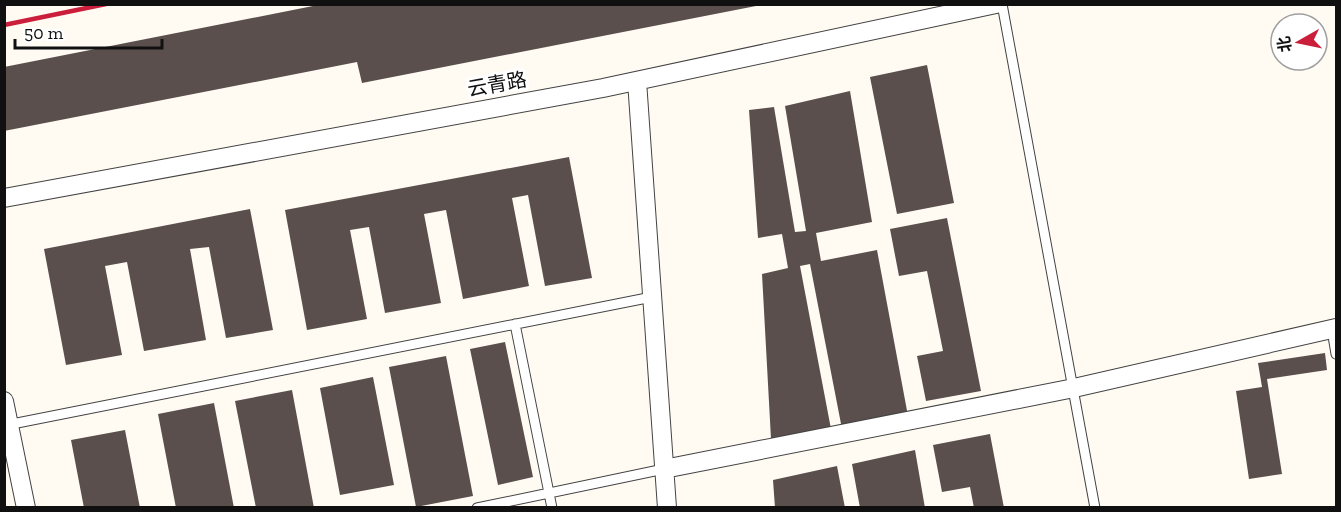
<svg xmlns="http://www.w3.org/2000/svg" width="1341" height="512" viewBox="0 0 1341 512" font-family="'Zilla Slab','Noto Sans SC',serif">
  <rect width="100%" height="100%" fill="#fffbf3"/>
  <path fill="#5a4f4c" d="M323 4H755L756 6 362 83 357 62 4 131V67Z
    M927 65 954 203 897 214 870 77Z
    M850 91 872 222 816 233 821 261 877 250 908 416 842 429 810 264 800 266 831 429 771 439 762 274 788 268 782 234 758 238 749 110 774 107 795 232 806 231 785 106Z
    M569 157 592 278 545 286 528 195 512 198 529 286 463 299 446 210 424 214 441 303 385 313 369 227 350 230 367 319 307 330 285 210Z
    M250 209 273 330 226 338 209 247 190 249 206 340 144 351 127 262 105 266 122 355 66 365 44 249Z
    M947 218 981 391 926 401 917 356 943 351 927 271 899 276 890 229Z
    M505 342 533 477 498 485 470 349Z
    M1325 353 1327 370 1267 379 1282 474 1249 479 1236 391 1262 387 1258 363Z
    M446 356 473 496 416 507 389 367Z
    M373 377 394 485 340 495 320 388Z
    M292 390 314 508H256L235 401Z
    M214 403 234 508H176L158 414Z
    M125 430 140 508H84L71 440Z
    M990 434 1004 508H974L970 487 942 492 933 445Z
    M915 450 925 508H860L852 464Z
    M837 466 845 508H775L773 480Z"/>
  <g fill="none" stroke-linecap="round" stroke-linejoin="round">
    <defs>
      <path id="service" d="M1002 4 1095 508
        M515 324 552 508
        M1332 330 1336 354
        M7 425 652 297
        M477 508 664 469"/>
      <path id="minor" d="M637 81 667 508
        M4 198 603 88 996 4
        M4 401 26 508
        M664 469 1074 388 1336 328"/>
    </defs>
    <use href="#service" stroke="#434343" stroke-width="11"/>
    <use href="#minor" stroke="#434343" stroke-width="20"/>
    <use href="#service" stroke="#fff" stroke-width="9"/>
    <use href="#minor" stroke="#fff" stroke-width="18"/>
    <path stroke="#cb1e3a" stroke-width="4.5" d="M4 25 106 4"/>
  </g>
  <g text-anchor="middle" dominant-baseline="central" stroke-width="6" stroke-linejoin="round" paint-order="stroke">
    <g font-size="20" fill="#101010" stroke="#fff">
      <text transform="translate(497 84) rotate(-10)">云青路</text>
    </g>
  </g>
  <rect width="1341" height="512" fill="none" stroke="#101010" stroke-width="12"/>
  <g transform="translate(1299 42) rotate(261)"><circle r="28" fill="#ffffff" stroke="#9f9f9f" stroke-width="1.5"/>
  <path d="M0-4.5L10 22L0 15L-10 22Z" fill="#cb1e3a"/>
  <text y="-9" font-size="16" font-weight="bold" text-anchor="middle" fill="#101010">北</text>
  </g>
  <path d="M15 39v9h147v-9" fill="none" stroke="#101010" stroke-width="3"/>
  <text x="24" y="39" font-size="18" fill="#101010" stroke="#ffffff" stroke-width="4.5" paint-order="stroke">50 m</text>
</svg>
